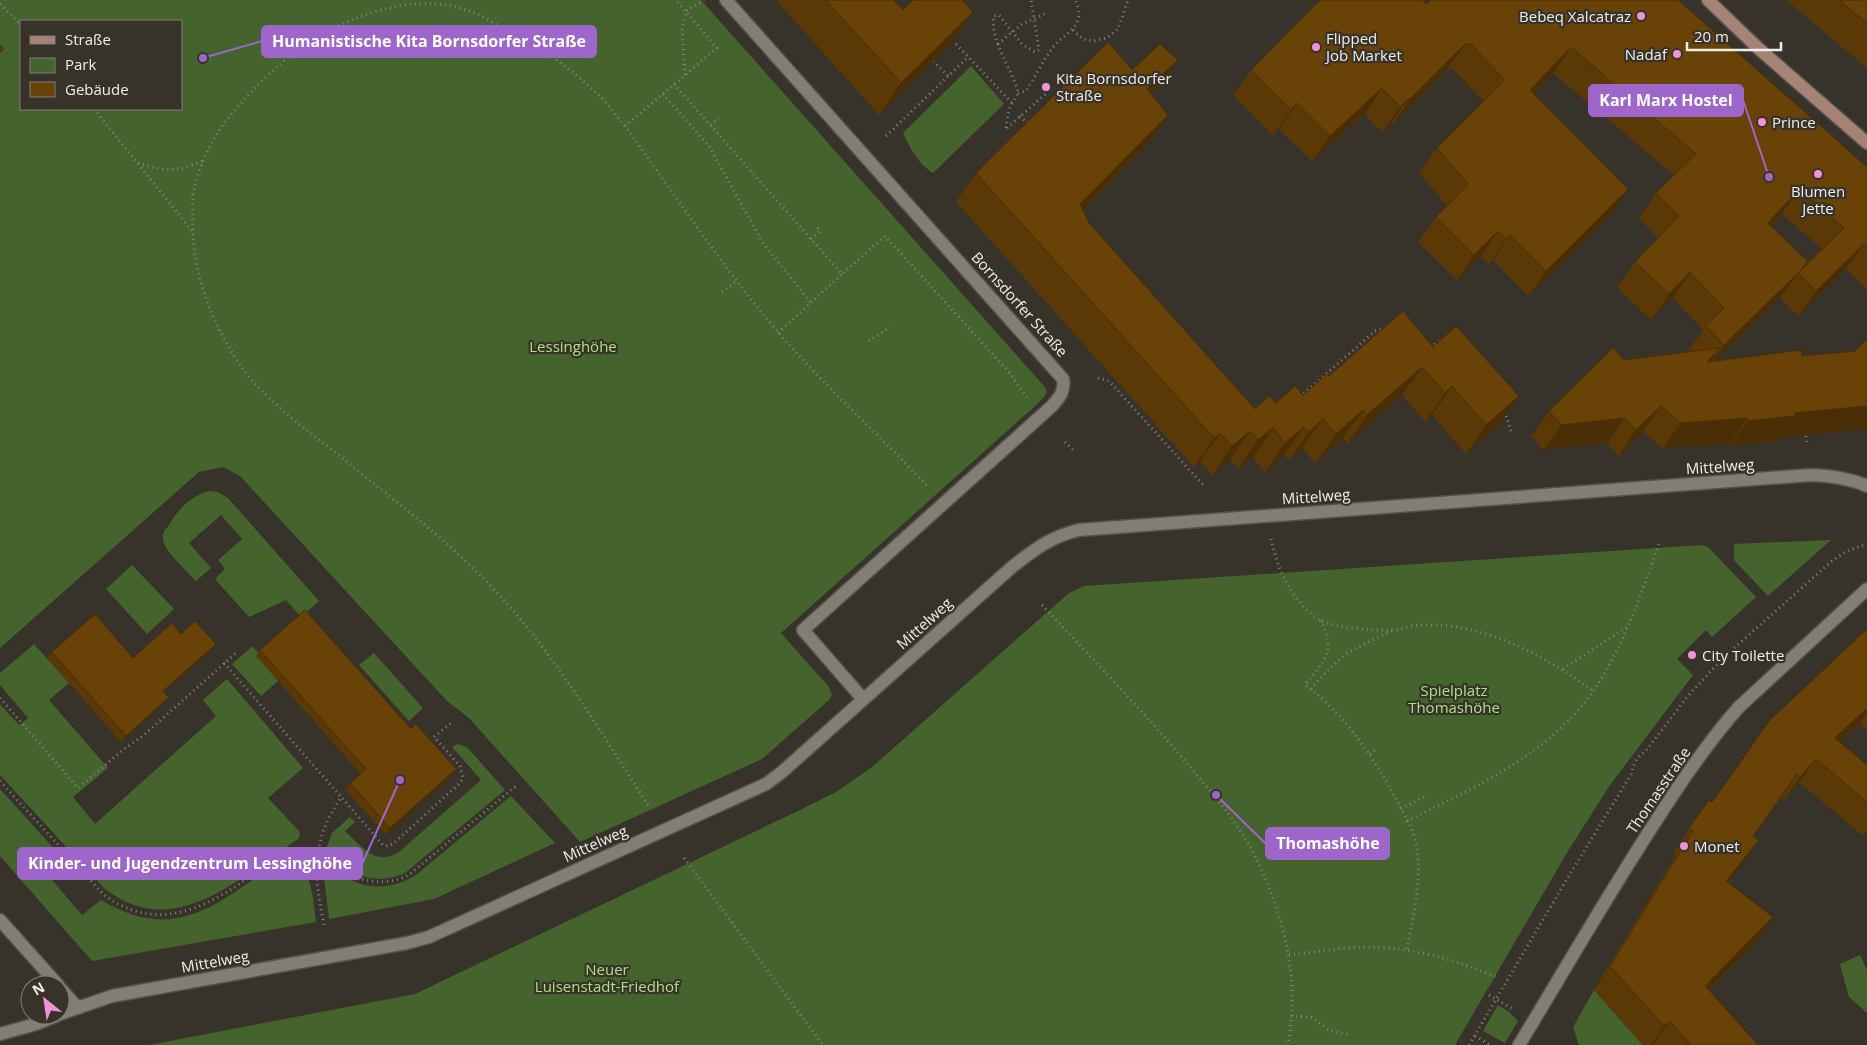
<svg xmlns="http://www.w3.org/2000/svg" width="1867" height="1045" viewBox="0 0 1867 1045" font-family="'Open Sans',sans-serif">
  <rect width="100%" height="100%" fill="#37332a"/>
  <path fill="#45632d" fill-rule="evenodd" d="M0 0H701L1045 387 1047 392 1044 397 1034 407 781 633 829 687 832 695 829 700 762 759 580 842 469 718 447 701 240 476 223 467 199 472 0 648ZM21 21H181V109H21Z
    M971 66 1004 104 933 173C918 164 910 148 903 133Z
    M209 491 218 492 228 498 319 601 301 617 286 600 249 617 215 579 225 569 218 560 242 539 221 515 189 543 211 568 196 581C187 571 164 551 163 539 162 533 166 529 169 525 178 509 191 496 209 491Z
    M1831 540 1768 596 1734 560V544Z
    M1703 545 1709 548 1756 597 1712 637 1706 630 1677 659 1693 675 1610 785 1568 851 1455 1045H149L415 994 802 809 836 792 872 767 1061 600 1069 593 1084 586Z
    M132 565 174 609 147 634 106 589Z
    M34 644 69 683 49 700 108 768 73 797 95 824 216 716 203 700 227 679 303 768 268 798 299 831 300 836 298 839C240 877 175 943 105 889L0 775V704L19 725 28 718 0 685V673Z
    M253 646 278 681 261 696 232 664Z
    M374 653 423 708 409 721 359 665Z
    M458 744 467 747 505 790 405 873C370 888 352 872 325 852L332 833 350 817 355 822 345 831C361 846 376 867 399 852L481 780 452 747Z
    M0 789 68 864 52 880 82 915 101 900C174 943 213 907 273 866 313 849 312 897 316 922L92 961 0 856Z
    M511 796 555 843 434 899 329 919 324 878 330 870C339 870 343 877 351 880 372 891 397 887 416 875Z
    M1860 955 1867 970V1013L1849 997 1840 964Z
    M1594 990 1643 1045H1579L1573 1027Z
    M1498 1005 1509 1012 1518 1021 1505 1043 1483 1031Z"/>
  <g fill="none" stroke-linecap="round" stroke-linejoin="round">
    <defs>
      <path id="minor" d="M726 0 1063 379C1065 391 1060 397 1052 406L803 630 863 699
        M0 920 58 985
        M60 988 78 1008
        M60 1014 112 996 407 943 429 937 766 784 782 772 1012 567C1035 549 1050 537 1079 530L1811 475C1830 476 1850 478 1867 486
        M0 1034 36 1024 58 1015
        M1519 1045C1564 971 1607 896 1654 824 1680 783 1707 743 1739 707L1867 589"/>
      <path id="secondary" d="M1708 0 1758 48 1867 143"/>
    </defs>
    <use href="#minor" stroke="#55524a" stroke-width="15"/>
    <use href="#secondary" stroke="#55524a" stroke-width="15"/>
    <path stroke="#86837b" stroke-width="3" stroke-dasharray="1 4" stroke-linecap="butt" d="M0 4 21 25
      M1073 30 1083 39 1094 41 1107 38 1118 29 1128 0
      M956 44 1012 103
      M998 44 1022 24 1047 13
      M933 61 948 76
      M685 75 682 30 686 11 704 0
      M674 84 842 274 885 236 1007 370 1027 397
      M1018 93 1026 91C1036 76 1043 59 1055 45 1063 36 1075 31 1078 19 1080 13 1078 5 1075 0
      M663 94 709 146 763 243 811 303
      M94 109 192 231
      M1020 116 1027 123 1028 122
      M711 125 718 118 721 121
      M625 126 717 48 676 0
      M1006 128 1009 109 1018 93C1013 69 989 41 994 16L999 15 1022 44 1035 52 1039 50 1031 0
      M1007 128 1048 92
      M886 136 968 57
      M138 163C168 172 174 172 203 161
      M811 239 820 231 817 227
      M722 292 737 281
      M778 333 842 274
      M869 341 890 327
      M1430 347 1439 342 1441 343
      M1098 378 1109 381 1204 486
      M1300 397 1375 331 1384 329 1385 330
      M1505 411 1511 432
      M1806 436 1807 443
      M1065 442 1075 452
      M1271 539C1278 570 1291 600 1318 619 1332 628 1375 631 1393 630 1399 630 1405 627 1411 626 1426 624 1442 625 1457 627 1508 636 1552 661 1593 691
      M1042 605C1090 656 1139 707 1185 761 1207 787 1232 815 1249 845 1282 906 1301 976 1288 1045
      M1320 620C1337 652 1325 659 1305 685 1346 715 1373 757 1397 801 1404 814 1413 829 1416 843 1423 877 1413 916 1407 950
      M224 663 383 845 388 846 394 843 460 783 463 778 460 766 434 737 452 722
      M1563 669 1627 627
      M1311 689 1329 669 1347 653 1393 630
      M0 698 78 788 123 750 144 735 236 653
      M1370 754 1377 748
      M0 781 103 894C109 898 115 903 122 906 168 928 211 904 248 878 262 868 277 856 295 853 301 852 312 851 318 853 325 856 333 864 340 868 362 883 387 887 410 874L516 786
      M648 805C598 728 550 646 486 581 443 537 394 500 347 462 319 439 289 418 264 393 222 352 191 280 193 222 193 213 192 204 193 195 198 167 212 137 230 116 275 62 320 25 389 8 414 1 445 2 469 11 480 14 490 21 500 26 533 42 567 65 594 91 606 101 615 114 625 126 675 195 722 266 777 331 824 386 879 434 928 487
      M1401 809 1424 797
      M1407 821C1474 788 1550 754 1594 690 1625 644 1642 591 1660 541
      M684 858 823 1045
      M324 925C314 875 310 843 341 798
      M1289 955C1314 952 1340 948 1365 947 1413 947 1456 960 1499 978
      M1489 995 1514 1010
      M1291 1016 1311 1017 1329 1030 1348 1035
      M1475 1036 1490 1045
      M1469 1045 1567 879 1632 773C1633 764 1637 757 1645 752L1687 697 1710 672 1732 650 1833 560 1847 551 1867 544"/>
    <use href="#minor" stroke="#827e74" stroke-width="12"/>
    <use href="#secondary" stroke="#a58475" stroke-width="12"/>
  </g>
  <path fill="#5a3907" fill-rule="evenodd" d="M776 0H893L903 10 973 12 951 44 879 115Z
    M1678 0 1867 167V290L1846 269 1798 316 1780 298 1716 360 1780 438 1778 441 1729 446V444L1663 448 1643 432 1618 456 1607 443 1544 450 1531 436 1549 411 1624 360 1689 352 1688 351 1703 330 1673 298 1651 320 1617 287 1635 262 1658 238 1639 218 1656 193 1674 175 1553 73 1533 94 1611 214 1528 296 1493 260 1489 264 1481 256 1457 280 1418 242 1436 217 1447 206 1419 173 1437 148 1484 102 1452 68 1450 70 1448 68 1393 124 1391 123 1382 132 1365 114 1312 161 1279 129 1273 135 1233 95 1251 70 1427 4ZM1782 214 1822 249 1808 262 1771 226Z
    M1786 0H1867V68Z
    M1178 60 1157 89 1151 95 1168 115 1148 144 1083 210 1089 223 1255 409 1303 395 1329 376 1433 347 1519 396 1499 425 1466 454 1432 415 1425 422 1402 395 1347 444 1343 438 1315 463 1302 448 1289 460 1284 455 1265 472 1253 457 1238 469 1230 459 1212 475 1200 462 1194 467 956 202 976 173 1132 70Z
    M1867 629V730L1860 723 1840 742 1867 765V830L1862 835 1799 782 1784 800 1781 798 1753 836 1742 864 1728 882 1757 941 1709 989 1758 1045H1643L1594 990 1676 855 1673 852 1709 800 1712 802Z
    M181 634 216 644 211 650 164 692V703L121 742 47 658 52 652 133 658Z
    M260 650 411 729 451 776 386 835 346 790 350 783 361 774 256 656Z"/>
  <path fill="#4a2e06" d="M973 12 951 44 879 115 901 83Z
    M1466 43 1448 68 1393 124 1410 99Z
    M1470 43 1452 68 1450 70 1468 45Z
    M1571 47 1553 73 1512 115 1530 90Z
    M1178 60 1157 89 1127 118 1147 89Z
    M1382 88 1365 114 1312 161 1330 136Z
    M1409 98 1391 123 1382 132 1400 107Z
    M1297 103 1279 129 1273 135 1291 110Z
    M1168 115 1148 144 1060 233 1080 204Z
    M1628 189 1611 214 1528 296 1546 271Z
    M1799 189 1782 214 1750 248 1768 223Z
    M1498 231 1481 256 1457 280 1474 255Z
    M1510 235 1493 260 1489 264 1506 239Z
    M1864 244 1846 269 1798 316 1816 291Z
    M1690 272 1673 298 1651 320 1669 294Z
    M1798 273 1780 298 1706 370 1724 345Z
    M1720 348 1703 373 1707 362Z
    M1422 367 1402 395 1347 444 1367 415Z
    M1452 386 1432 415 1425 422 1445 393Z
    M1519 396 1499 425 1466 454 1486 425Z
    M1661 406 1643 432 1618 456 1636 430Z
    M1867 406V429L1780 438 1778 441 1729 446 1747 421 1795 413Z
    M1363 410 1343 438 1315 463 1336 434Z
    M1625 418 1607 443 1544 450 1562 425Z
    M1747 418 1729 444 1663 448 1681 423Z
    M1323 419 1302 448 1289 460 1309 432Z
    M1304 427 1284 455 1265 472 1285 443Z
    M1273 428 1253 457 1238 469 1258 440Z
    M1250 431 1230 459 1212 475 1232 446Z
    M1220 433 1200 462 1194 467 1214 438Z
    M216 644 211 650 158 697 163 691Z
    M169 697 164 703 121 742 126 736Z
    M1867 708V713L1860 723 1818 762 1835 738Z
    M1816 759 1799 782 1784 800 1800 777Z
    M456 769 451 776 386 835 390 828Z
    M1759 840 1742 864 1710 904 1726 881Z
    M1773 917 1757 941 1689 1009 1705 986Z
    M1670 1021 1653 1045H1651L1664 1026Z"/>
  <path fill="#694208" stroke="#4a2e06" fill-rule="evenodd" d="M826 0H893L903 10 913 0H962L973 12 901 83Z
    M1320 0H1422L1427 4 1431 0H1678L1867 167V247L1864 244 1816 291 1798 273 1724 345 1706 326 1724 308 1690 272 1669 294 1635 262 1679 216 1656 193 1696 154 1571 47 1530 90 1628 189 1546 271 1510 235 1506 239 1498 231 1474 255 1436 217 1468 184 1437 148 1505 80 1470 43 1468 45 1466 43 1410 99 1409 98 1400 107 1382 88 1330 136 1297 103 1291 110 1251 70ZM1799 189 1844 228 1798 273 1808 262 1768 223Z
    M1839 0H1867V23Z
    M1108 42 1132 70 1160 44 1178 60 1147 89 1168 115 1080 204 1089 223 1255 409 1269 396 1276 403 1295 386 1303 395 1327 374 1329 376 1403 311 1433 347 1456 326 1519 396 1486 425 1452 386 1445 393 1422 367 1367 415 1363 410 1336 434 1323 419 1309 432 1304 427 1285 443 1273 428 1258 440 1250 431 1232 446 1220 433 1214 438 976 173Z
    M0 45 4 49 0 52Z
    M1867 339V406L1795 413V416L1747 421V418L1681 423 1661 406 1636 430 1625 418 1562 425 1549 411 1613 348 1624 360 1720 348 1707 362 1801 350 1802 356 1855 351Z
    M305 610 411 729 416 724 456 769 390 828 350 783 366 769 260 650Z
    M95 614 133 658 172 623 181 634 195 621 216 644 163 691 169 697 126 736 52 652Z
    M1867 629V708L1835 738 1867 765V802L1816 759 1800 777 1797 774 1753 836 1759 840 1726 881 1773 917 1705 986 1758 1045H1691L1670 1021 1664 1026 1610 966 1693 831 1689 828 1709 800 1712 802 1770 720Z"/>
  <g fill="#f391d6" stroke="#37332a" stroke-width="2">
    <circle cx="1641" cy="16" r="5"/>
    <circle cx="1316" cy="47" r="5"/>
    <circle cx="1677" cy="54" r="5"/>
    <circle cx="1046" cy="87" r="5"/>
    <circle cx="1762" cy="122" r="5"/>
    <circle cx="1818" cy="174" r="5"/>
    <circle cx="1692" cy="655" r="5"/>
    <circle cx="1684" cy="846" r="5"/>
  </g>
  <g text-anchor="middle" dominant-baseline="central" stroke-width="4.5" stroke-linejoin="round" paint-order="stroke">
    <g font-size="15" fill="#f0eee8" stroke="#37332a" text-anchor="start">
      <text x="1631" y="16" text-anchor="end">Bebeq Xalcatraz</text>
      <text x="1326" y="38">Flipped<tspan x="1326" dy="17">Job Market</tspan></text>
      <text x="1667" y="54" text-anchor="end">Nadaf</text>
      <text x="1056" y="78">Kita Bornsdorfer<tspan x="1056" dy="17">Straße</tspan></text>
      <text x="1772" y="122">Prince</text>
      <text x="1818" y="191" text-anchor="middle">Blumen<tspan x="1818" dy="17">Jette</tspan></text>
      <text x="1702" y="655">City Toilette</text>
      <text x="1694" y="846">Monet</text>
    </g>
    <g font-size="15" fill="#f0eee8" stroke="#37332a">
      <text transform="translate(1020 304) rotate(48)">Bornsdorfer Straße</text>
      <text transform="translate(1720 466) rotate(-4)">Mittelweg</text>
      <text transform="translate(1316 496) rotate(-4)">Mittelweg</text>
      <text transform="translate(924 623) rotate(-42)">Mittelweg</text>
      <text transform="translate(1658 790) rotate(-56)">Thomasstraße</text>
      <text transform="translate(595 843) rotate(-24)">Mittelweg</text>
      <text transform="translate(215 961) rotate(-10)">Mittelweg</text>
    </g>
    <g font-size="15" fill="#abe181" stroke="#37332a">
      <text x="573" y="346">Lessinghöhe</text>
      <text x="1454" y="690">Spielplatz<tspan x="1454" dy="17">Thomashöhe</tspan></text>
      <text x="607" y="969">Neuer<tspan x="607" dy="17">Luisenstadt-Friedhof</tspan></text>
    </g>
  </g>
  <path fill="none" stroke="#9e66cb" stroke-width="2" d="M203 58L262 41M1769 177L1743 100M1216 795L1266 844M400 780L362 864"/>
  <g fill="#9e66cb" stroke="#37332a" stroke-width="2">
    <circle cx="203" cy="58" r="5"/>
    <circle cx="1769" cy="177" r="5"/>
    <circle cx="1216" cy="795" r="5"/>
    <circle cx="400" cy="780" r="5"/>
  </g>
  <g fill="#9e66cb" stroke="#9e66cb" stroke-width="2">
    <rect x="262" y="26" width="334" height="31" rx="5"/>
    <rect x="1589" y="85" width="154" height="31" rx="5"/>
    <rect x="1266" y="828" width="123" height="31" rx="5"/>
    <rect x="18" y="848" width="344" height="31" rx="5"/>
  </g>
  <g font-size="16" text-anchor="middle" font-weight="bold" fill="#fff">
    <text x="429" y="47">Humanistische Kita Bornsdorfer Straße</text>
    <text x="1666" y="106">Karl Marx Hostel</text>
    <text x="1328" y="849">Thomashöhe</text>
    <text x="190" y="869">Kinder- und Jugendzentrum Lessinghöhe</text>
  </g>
  <rect x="20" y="20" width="162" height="90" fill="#37332a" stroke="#817e76"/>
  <rect x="30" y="36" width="25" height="8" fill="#a58475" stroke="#817e76"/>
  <text x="65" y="45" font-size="15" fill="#f0eee8">Straße</text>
  <rect x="30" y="58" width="25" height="15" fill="#45632d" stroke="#817e76"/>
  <text x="65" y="70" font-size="15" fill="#f0eee8">Park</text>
  <rect x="30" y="82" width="25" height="15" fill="#694208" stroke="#817e76"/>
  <text x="65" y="95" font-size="15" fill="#f0eee8">Gebäude</text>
  <g transform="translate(45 1000) rotate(330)"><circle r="24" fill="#37332a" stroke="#817e76"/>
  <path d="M0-4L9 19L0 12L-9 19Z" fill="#f391d6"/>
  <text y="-8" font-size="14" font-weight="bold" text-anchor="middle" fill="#f0eee8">N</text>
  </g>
  <path d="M1687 42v8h94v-8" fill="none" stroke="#f0eee8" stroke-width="2.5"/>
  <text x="1694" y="42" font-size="15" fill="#f0eee8" stroke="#37332a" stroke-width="4" paint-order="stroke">20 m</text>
</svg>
